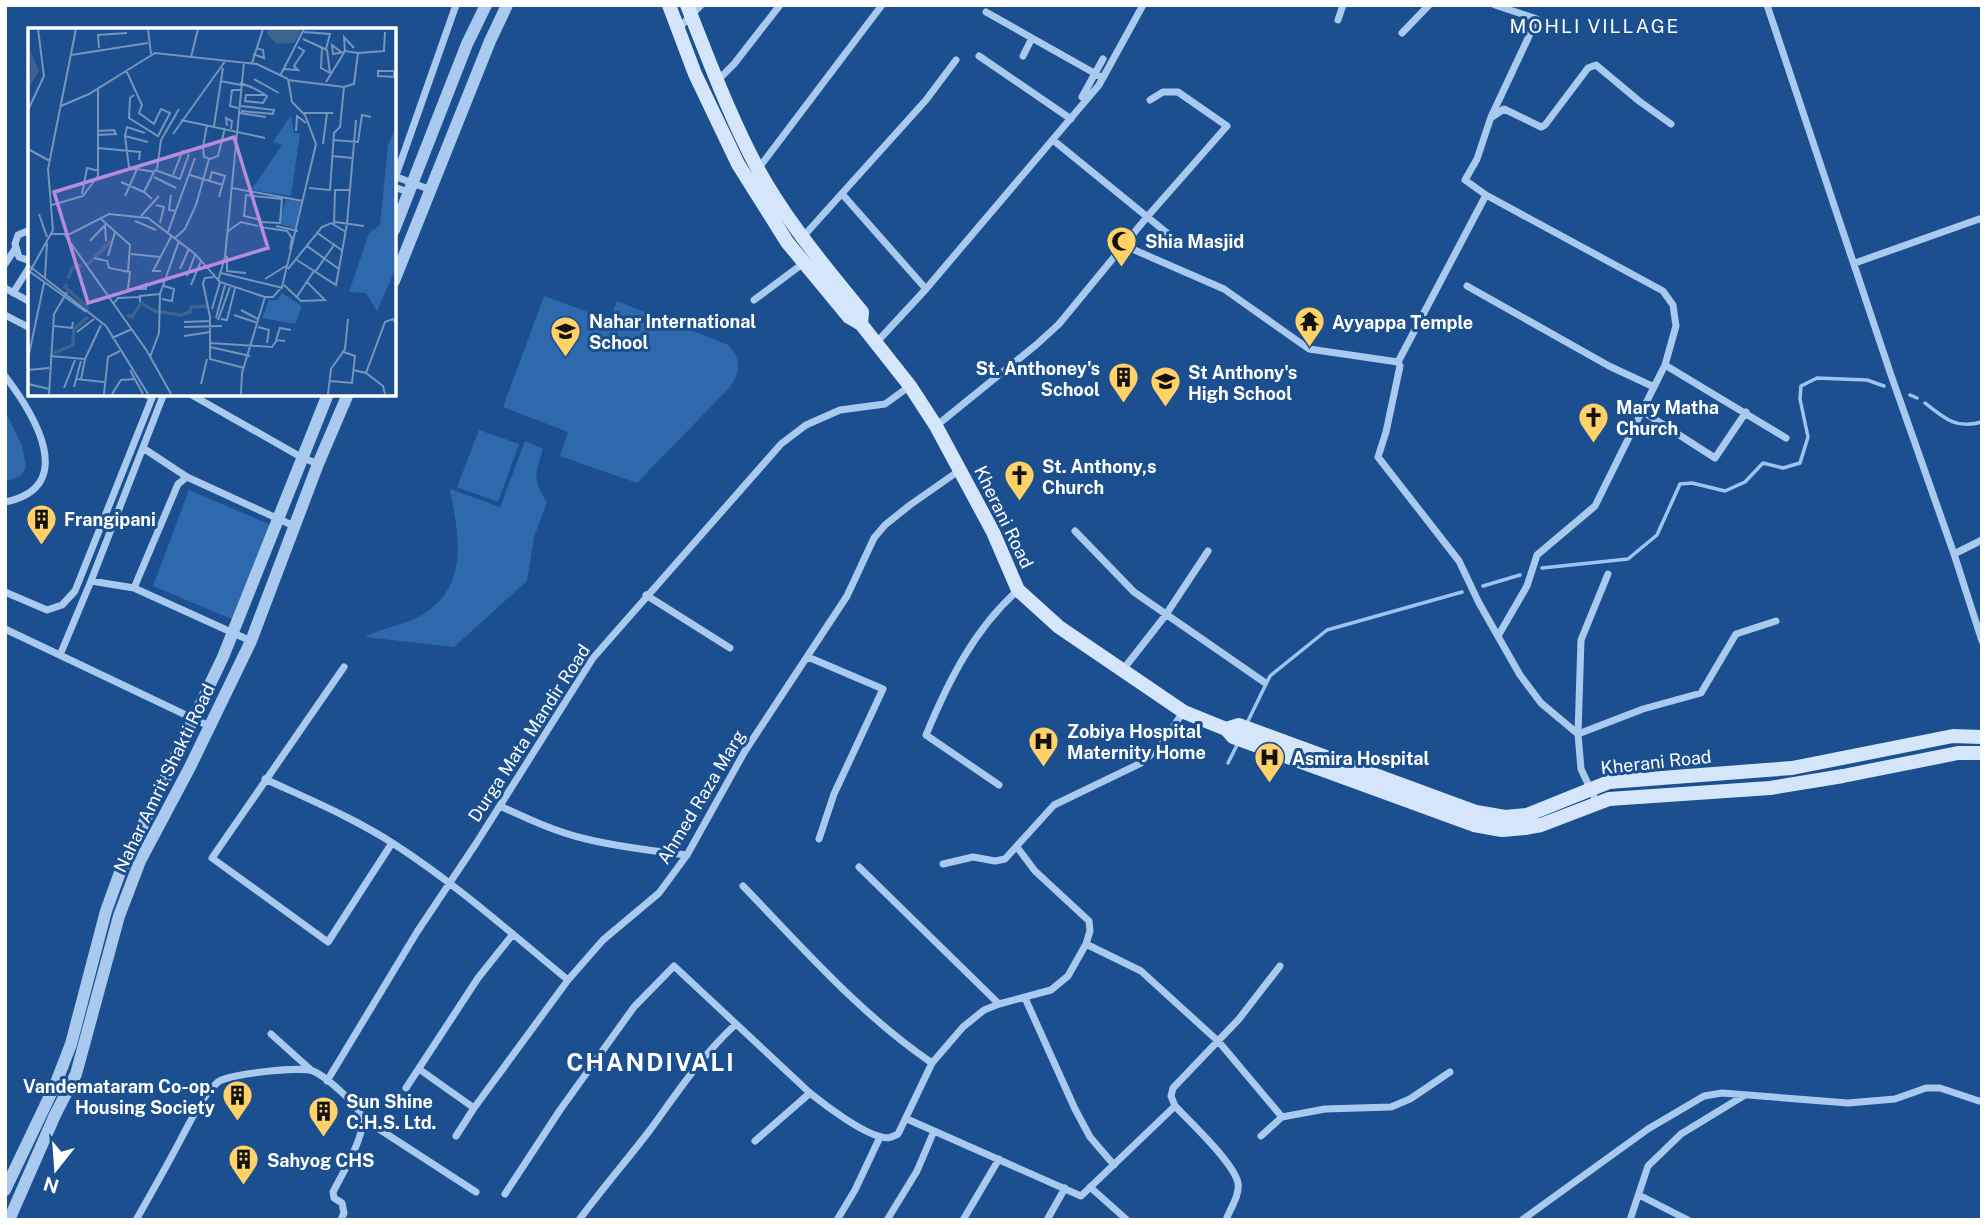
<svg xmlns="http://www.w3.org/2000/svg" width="1987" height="1225" viewBox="0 0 1987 1225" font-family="'Public Sans',sans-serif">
  <rect width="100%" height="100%" fill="#1b4f8f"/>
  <path fill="#2e69ad" d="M544 296 610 320 617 301 728 345C741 358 741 370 731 386L637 483 560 456 568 432 503 407Z
    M5 410 22 446 26 467 21 476 5 482Z
    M479 430 519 444 498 502 457 487Z
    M525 441 543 449C535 474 532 479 547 502L534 537 527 581 454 647 365 637C384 627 406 625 425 613 470 584 458 533 450 489L500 507Z
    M189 490 271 525 236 621 153 586Z"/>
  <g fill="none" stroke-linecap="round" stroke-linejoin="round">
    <path stroke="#9cc4f0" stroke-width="3.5" d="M1910 395 1917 398
      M1925 403C1945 419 1956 429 1982 422
      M1542 568 1628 559 1657 535 1680 484 1692 483 1725 491 1745 482 1763 463 1783 468 1800 463 1808 437 1800 399 1801 386 1817 378 1867 380 1884 386
      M1483 586 1520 575
      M1247 723 1270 676 1327 630 1462 592
      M1228 763 1238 743"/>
    <path stroke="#a9c9ee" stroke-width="7" d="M1495 5 1537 19 1491 117 1477 159 1465 180 1486 195 1663 291 1673 305 1676 326 1665 365 1786 438
      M1767 5 1891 375 1954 554 1982 641
      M986 12 1103 78
      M1338 20 1343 5
      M678 29 701 5
      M1402 33 1429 5
      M979 56 1071 119
      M1023 56 1032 38
      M718 80 734 64 780 5
      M1082 97 1103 59
      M1492 117 1504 109 1541 127 1545 125 1588 68 1596 65 1639 101 1671 124
      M1053 140 1167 233
      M758 169 882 5
      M394 176 431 190
      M394 181 456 5
      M394 187 408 192
      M843 195 926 289
      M1486 195 1398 362 1400 366 1386 432 1378 457 1459 561 1479 603 1520 675 1541 703 1578 734 1581 769 1597 803
      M30 230 18 235 15 244 19 257 30 261
      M801 239 926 100 956 60
      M1123 245 1224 289 1309 349 1398 362
      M1855 263 1982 218
      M5 264 15 249
      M1467 286 1609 366 1654 387
      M5 288 30 302
      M13 293 30 266
      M754 300 805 262
      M5 315 30 328
      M876 343 926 289 1099 85 1143 5
      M1665 365 1642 411 1715 458 1746 412
      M5 376C34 414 79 487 5 502
      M190 394 301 457 318 464
      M936 426 1036 345 1059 324 1147 217 1227 126 1178 92H1163L1150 100
      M143 448 187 477 294 526
      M1075 531 1134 592 1264 682
      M1954 554 1982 540
      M1608 574 1581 640 1578 734 1643 709 1701 693 1736 634 1776 621
      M91 581 163 396
      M134 588 178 484 187 477
      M5 592 47 610 62 605 75 591 152 398 145 394
      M646 595 730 648
      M5 629 209 726
      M1498 636 1527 586 1537 555 1595 506 1642 411
      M60 655 91 581 134 588 251 641
      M808 657 883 689 834 794 819 839
      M344 667 212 858 328 942 392 843
      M1122 671 1165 616 1208 551
      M265 779C308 799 354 818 394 844 456 884 511 933 568 980
      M999 785 926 735C948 682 974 629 1018 590
      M500 806C528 819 556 832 586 839 619 847 653 851 687 855
      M943 864 973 857 995 861 1005 859 1054 805 1141 763 1160 747 1183 712
      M859 867 999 1004
      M743 886C803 948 860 1014 932 1063
      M1086 944 1141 971 1219 1042 1282 1117
      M1025 998 1075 1109 1090 1137 1114 1165
      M271 1034 311 1070
      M419 1069 474 1108
      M327 1081 417 932 477 842 593 658 781 444 806 425 840 410 885 404 910 386
      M406 1088 478 978 513 934
      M1175 1106C1190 1122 1234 1163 1238 1183 1240 1195 1230 1209 1226 1220
      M362 1118 476 1192
      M907 1119 1081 1196 1175 1106 1171 1096 1173 1088 1239 1019 1280 966
      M456 1136 474 1108 568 980 603 940 659 893 687 855 745 751 847 596 874 538 885 525 910 505 960 470
      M1261 1136 1282 1117 1325 1109 1391 1107 1410 1099 1450 1072
      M755 1141 810 1093
      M1090 1187 1127 1220
      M505 1194 560 1110 634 1007 674 966 810 1093C826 1106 862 1133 882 1137 888 1139 892 1137 898 1134L932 1063 963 1027 984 1010 999 1004 1051 990 1068 976 1086 944 1090 931 1089 921 1035 871 1017 847
      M1639 1195 1688 1220
      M136 1220C152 1192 168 1164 183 1135 193 1117 202 1096 218 1082 227 1074 302 1066 313 1071 325 1076 359 1105 362 1118 366 1135 341 1176 333 1192L334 1198 342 1203 344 1213 341 1220
      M579 1220C602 1189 627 1160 650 1130 677 1093 702 1055 736 1024
      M837 1220 855 1190 880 1137
      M887 1220 917 1171 934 1131
      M963 1220 999 1159
      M1047 1220 1065 1188
      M1522 1220 1648 1129 1704 1096 1722 1093 1848 1103 1895 1099 1926 1088H1940L1982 1102
      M1630 1220 1648 1166 1681 1134 1745 1095"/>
    <path stroke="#a9c9ee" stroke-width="12" d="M394 230 467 44 486 5
      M394 281 490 41 507 5
      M5 1190 56 1083 71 1044 106 911 119 875 223 657 328 394
      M9 1220 55 1115 76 1074 119 916 140 861 190 767 251 641 318 464 348 394"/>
    <path stroke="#d6e6fa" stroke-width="14" d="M669 5 695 74 738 164 787 242 849 317 861 324 910 386 936 426 993 532 1018 590 1059 627 1184 712 1226 729 1233 737 1474 825 1502 830 1525 828 1541 825 1609 799 1770 788 1843 776 1958 753H1982
      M687 5C707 56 726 106 750 154 779 212 821 262 862 312L861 324
      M1226 729 1239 725 1476 812 1505 817 1527 815 1609 782 1792 768 1953 736 1982 737"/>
  </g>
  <defs>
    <symbol id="mosque-pin" viewBox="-11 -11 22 30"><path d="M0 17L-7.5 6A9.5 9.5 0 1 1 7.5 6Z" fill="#ffd166" stroke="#1b4f8f"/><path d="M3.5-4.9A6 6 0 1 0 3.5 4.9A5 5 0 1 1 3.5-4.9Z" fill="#111"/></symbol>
    <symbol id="temple-pin" viewBox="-11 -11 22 30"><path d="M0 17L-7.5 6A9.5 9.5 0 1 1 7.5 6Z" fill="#ffd166" stroke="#1b4f8f"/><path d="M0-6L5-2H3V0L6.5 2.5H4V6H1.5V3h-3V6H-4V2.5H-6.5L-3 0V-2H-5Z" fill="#111"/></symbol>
    <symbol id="school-pin" viewBox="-11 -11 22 30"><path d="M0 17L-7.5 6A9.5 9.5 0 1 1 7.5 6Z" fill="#ffd166" stroke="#1b4f8f"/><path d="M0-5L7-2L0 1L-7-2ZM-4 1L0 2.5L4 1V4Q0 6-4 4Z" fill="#111"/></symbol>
    <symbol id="building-pin" viewBox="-11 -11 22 30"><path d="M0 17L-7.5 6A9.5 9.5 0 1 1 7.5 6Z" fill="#ffd166" stroke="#1b4f8f"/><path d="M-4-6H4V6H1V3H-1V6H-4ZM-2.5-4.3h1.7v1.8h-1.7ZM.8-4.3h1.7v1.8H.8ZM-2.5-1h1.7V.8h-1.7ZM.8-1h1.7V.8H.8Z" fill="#111"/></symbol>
    <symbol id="church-pin" viewBox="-11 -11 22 30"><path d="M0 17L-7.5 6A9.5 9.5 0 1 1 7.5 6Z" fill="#ffd166" stroke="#1b4f8f"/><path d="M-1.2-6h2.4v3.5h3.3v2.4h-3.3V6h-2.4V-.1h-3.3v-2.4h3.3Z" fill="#111"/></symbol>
    <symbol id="hospital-pin" viewBox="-11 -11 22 30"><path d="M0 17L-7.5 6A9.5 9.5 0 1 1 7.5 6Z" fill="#ffd166" stroke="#1b4f8f"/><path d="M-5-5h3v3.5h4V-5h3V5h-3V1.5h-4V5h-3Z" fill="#111"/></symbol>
  </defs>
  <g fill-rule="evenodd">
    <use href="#mosque-pin" x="1104" y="224" width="35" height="47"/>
    <use href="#temple-pin" x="1292" y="304" width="35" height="47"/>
    <use href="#school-pin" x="548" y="314" width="35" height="47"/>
    <use href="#building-pin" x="1106" y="360" width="35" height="47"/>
    <use href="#school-pin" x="1148" y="364" width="35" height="47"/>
    <use href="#church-pin" x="1576" y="400" width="35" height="47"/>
    <use href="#church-pin" x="1002" y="458" width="35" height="47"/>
    <use href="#building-pin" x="24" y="502" width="35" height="47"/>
    <use href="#hospital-pin" x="1026" y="724" width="35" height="47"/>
    <use href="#hospital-pin" x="1252" y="740" width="35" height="47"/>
    <use href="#building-pin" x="220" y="1078" width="35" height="47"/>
    <use href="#building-pin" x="306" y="1094" width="35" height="47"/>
    <use href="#building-pin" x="226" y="1142" width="35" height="47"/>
  </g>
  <g text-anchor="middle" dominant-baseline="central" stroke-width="6" stroke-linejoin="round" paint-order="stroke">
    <g font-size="18" font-weight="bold" fill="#fff" stroke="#1b4f8f" text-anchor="start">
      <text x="1145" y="241">Shia Masjid</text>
      <text x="589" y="321">Nahar International<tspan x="589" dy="21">School</tspan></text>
      <text x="1332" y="322">Ayyappa Temple</text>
      <text x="1100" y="368" text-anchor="end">St. Anthoney's<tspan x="1100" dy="21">School</tspan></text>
      <text x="1188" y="372">St Anthony's<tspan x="1188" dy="21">High School</tspan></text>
      <text x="1616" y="407">Mary Matha<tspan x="1616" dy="21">Church</tspan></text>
      <text x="1042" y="466">St. Anthony,s<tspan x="1042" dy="21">Church</tspan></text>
      <text x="64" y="519">Frangipani</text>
      <text x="1067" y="731">Zobiya Hospital<tspan x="1067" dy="21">Maternity Home</tspan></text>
      <text x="1292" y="758">Asmira Hospital</text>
      <text x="215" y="1086" text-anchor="end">Vandemataram Co-op.<tspan x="215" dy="21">Housing Society</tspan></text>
      <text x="346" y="1101">Sun Shine<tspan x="346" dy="21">C.H.S. Ltd.</tspan></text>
      <text x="267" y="1160">Sahyog CHS</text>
    </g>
    <g font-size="18" fill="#fff" stroke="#1b4f8f">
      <text transform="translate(1004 517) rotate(64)">Kherani Road</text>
      <text transform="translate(529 733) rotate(-57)">Durga Mata Mandir Road</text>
      <text transform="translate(1656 762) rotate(-6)">Kherani Road</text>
      <text transform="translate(164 778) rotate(-64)">Nahar Amrit Shakti Road</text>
      <text transform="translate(701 797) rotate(-59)">Ahmed Raza Marg</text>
    </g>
    <g font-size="19" letter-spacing="2" fill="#fff" stroke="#1b4f8f">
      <text x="1595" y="26">MOHLI VILLAGE</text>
    </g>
    <g font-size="24" font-weight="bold" letter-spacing="2" fill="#fff" stroke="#1b4f8f">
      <text x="651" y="1062">CHANDIVALI</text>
    </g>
  </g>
  <g transform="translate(28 28)">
    <rect width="368" height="368" fill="#1b4f8f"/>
    <path d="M263 87 266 105 272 106 263 168 223 162 254 117 245 114ZM367 101V242L349 283 338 265 321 264 341 205 352 197 360 117ZM258 171 273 174 268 201 251 196ZM254 265 274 278 267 296 234 290 241 272H249Z" fill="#2e69ad"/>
    <path d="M241 1H272V5L266 15 249 16 239 6ZM0 18 11 43 0 61 3 40Z" fill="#3c6290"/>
    <path fill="none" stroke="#3c6290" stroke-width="3.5" d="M59 237 84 212M40 251 44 240 54 237M39 256 37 259 61 281M99 287 104 289 113 275 127 283 153 287 162 284 163 279 179 278M26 325 45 317 46 301 60 289"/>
    <path fill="none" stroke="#7695bc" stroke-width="2" d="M120 1 123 26M276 4 302 6 298 21M275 11 299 22 302 45M71 20 70 7 99 5M294 20 293 40 302 45M313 24 304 17 305 26 316 24M317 24 316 9 326 20M225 26 236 30 235 22 228 20M43 27 120 15M163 29 170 1M224 35 235 1M256 41 270 42 266 38 276 23 270 19M98 42 114 77 111 85 126 96 133 81 142 85 130 108 101 90 102 70 106 67M252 48 276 1M366 49V43H350V48L368 49M226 51 251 65M260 52 316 59 326 56 330 25 356 23 357 4M192 53 213 57M298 54 317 23 330 25M212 55 223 59 231 63 239 68 235 75 217 73 218 67H237M33 78 61 66 127 25 229 36 260 51M210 80 202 78 204 62H213M0 82 16 48 10 1M213 83 245 86 246 82 213 78M211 85 238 89M276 85H305M153 92 237 110M179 97 175 119 176 129 182 131 190 128 197 100M186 98 195 40M199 98 198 90 204 93 203 101M268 103 269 88 278 95M145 106 198 32M69 107 88 106 86 102 70 103M97 108 99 99 117 105M305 112 330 114 334 87 343 89M295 116 299 85M70 120 112 124 111 132M0 121 22 133M304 128 325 130M129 141 133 112 151 81M108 142 101 139 97 108 120 114M145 147 155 122M162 147 195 157M126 149 148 160M93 154 116 164M181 154 184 144 197 148 191 169M204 160 275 173M281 160 302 162 306 105 312 99 316 59M54 166 59 140 71 143M143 167 141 182 148 183M97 168 109 141 127 144M124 171 116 164 127 142 152 151 161 126M24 177 55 168 70 148V61M128 177 136 179 132 195M11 186 19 209M113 188 131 168M73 191 102 217 100 244M107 193 128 202M232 194 252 195 254 171 218 167 216 188 233 192M307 194 336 198M306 197 307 162H322M248 198 270 203M232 199 259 203 264 210 262 221M200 203 213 194 230 198M140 204 167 130M288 204 315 223M22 206H42L81 186 120 190 167 226 192 254 237 269 214 345 213 366M37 207 119 323 143 366M147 210 157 201 168 177 181 131M62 213 77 197 78 213M279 218 311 241M103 226 132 229M80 228 87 204M199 228V243L218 245M66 230 79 233 81 240 102 244 100 261H118V255M269 232 308 257 319 196 328 92M0 237 78 298 120 366M152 241 161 221M260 241 294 199 303 195 318 204M1 243 58 284M133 243H125L144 207M287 244 306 217M193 245 255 260M0 247 25 202 20 141 48 1M159 248 167 227M17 249 19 215M186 249 177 250 175 255 182 289V331L216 340M237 251 258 238M190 253 197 229 216 34M163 257 173 233M256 257 273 273 297 272 279 254M237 269H245L254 259 288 116 277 87 264 74 260 51M268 270 286 243M134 271 144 273 146 261 136 258M112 274V268L132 266M86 275 90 270 112 269M184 281 192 254M206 287 230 295M226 289 213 282 230 291M188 290 197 257M193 291 199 292 207 260M190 292 202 259M156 294 182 293M26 298 44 300 45 294M156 299 194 298M230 299 241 302 239 315M49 304 66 291M156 308 182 304M84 310 104 301M248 312 252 300 263 302M182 315 244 319 249 312 257 313M182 319 222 328M22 328 57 331 73 297M122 329 131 305 132 266 151 213M0 331 16 255M0 342 21 340M102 342 115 366M325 342 338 345 355 358 357 366M338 345 357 294 365 291 368 296M48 351 76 354M53 352 57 331M302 353 324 355 327 328 316 324M0 356 21 361M173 356 179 331M46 359 53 333M36 360 47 332M21 366 26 286 39 264M76 366 80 329 92 323M84 366 93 352 107 351M300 366 303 341 317 321 320 291"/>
    <path fill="#b68bdc" fill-opacity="0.15" stroke="#b68bdc" stroke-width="3.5" d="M206 109 240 220 60 275 26 164Z"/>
    <rect width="368" height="368" fill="none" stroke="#fff" stroke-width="3.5"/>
  </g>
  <rect width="1987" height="1225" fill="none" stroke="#ffffff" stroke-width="14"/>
  <g transform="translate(56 1169) rotate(197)" stroke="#1b4f8f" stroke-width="5" paint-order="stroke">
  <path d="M0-5L12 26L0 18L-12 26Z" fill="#ffffff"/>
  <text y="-10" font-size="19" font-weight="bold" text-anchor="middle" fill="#ffffff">N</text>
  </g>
</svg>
